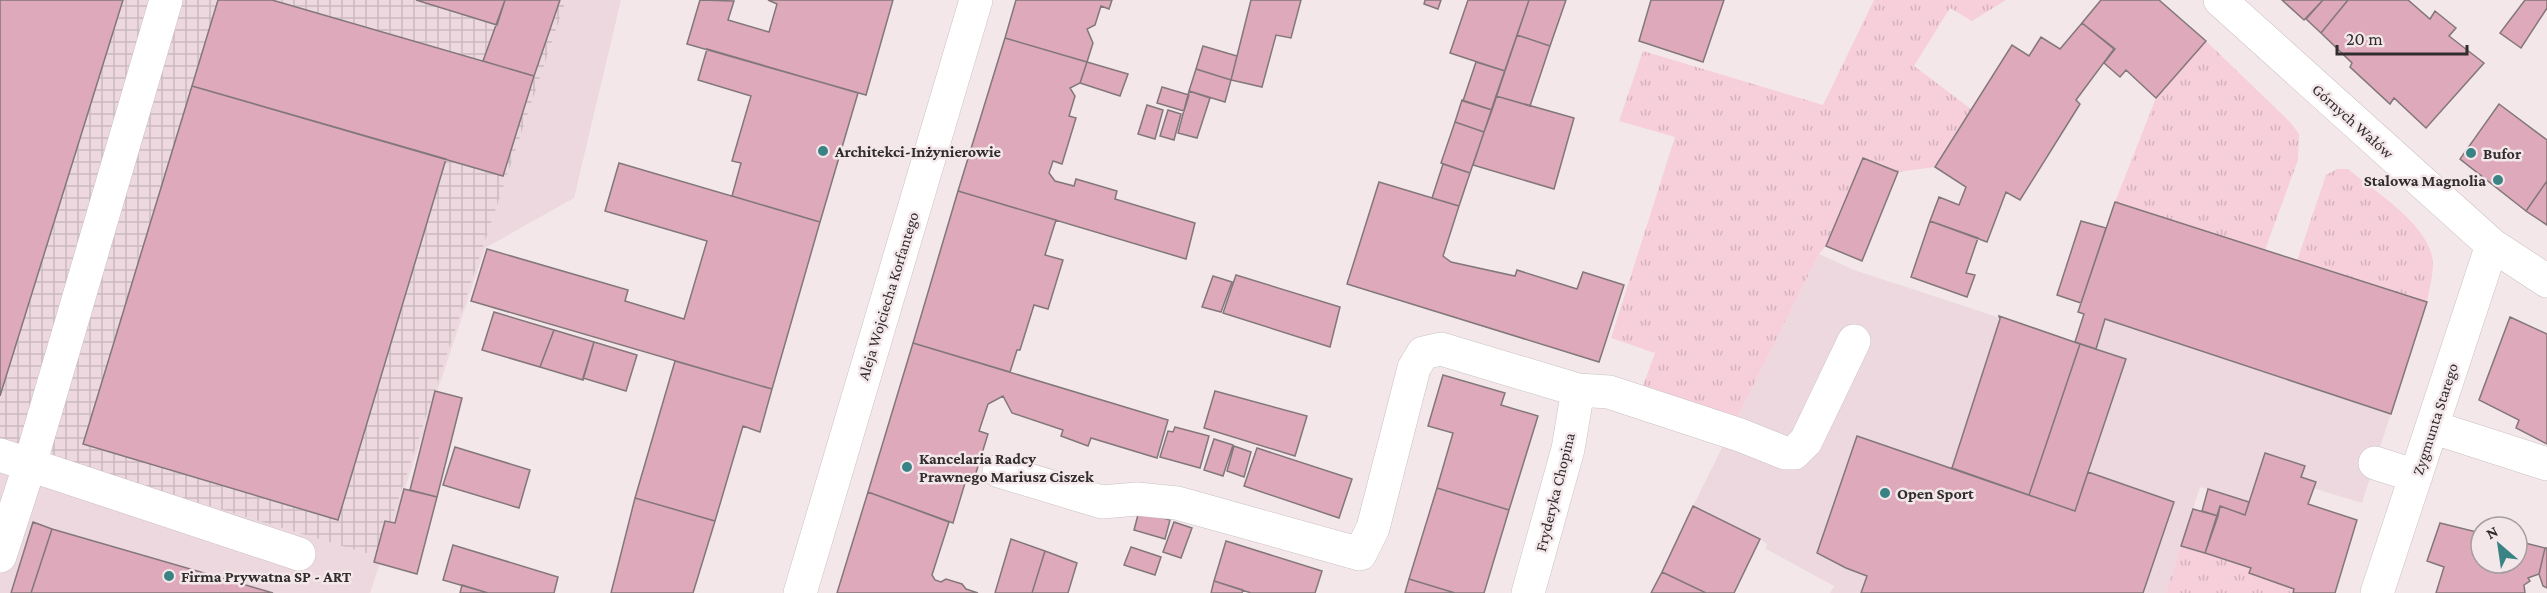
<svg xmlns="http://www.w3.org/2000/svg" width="2547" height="593" viewBox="0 0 2547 593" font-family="'Crimson Pro',serif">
  <defs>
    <pattern id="industrial-grid" width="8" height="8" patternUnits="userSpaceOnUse" patternTransform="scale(1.5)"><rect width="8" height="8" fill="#ecd8de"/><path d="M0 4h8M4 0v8" fill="none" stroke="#cbbabf"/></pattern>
    <pattern id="grass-tufts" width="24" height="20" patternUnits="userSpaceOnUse" patternTransform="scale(1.5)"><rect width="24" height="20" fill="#f7cfdb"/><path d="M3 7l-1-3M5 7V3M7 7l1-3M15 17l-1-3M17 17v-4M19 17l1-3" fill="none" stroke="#d4b2bc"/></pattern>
  </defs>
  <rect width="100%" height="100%" fill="#f3e7ea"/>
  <path fill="#ecd8de" d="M566 0H621L574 198 485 248 370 593H0V443L379 557Z
    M2115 202 2427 302 2362 503 2313 488 2316 482 2301 477 2265 454 2249 502 2200 487 2166 593H1830L1834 586 1766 549 1767 544 1760 539 1693 506 1819 254 1854 270 2074 342 2084 315 2078 312 2081 303 2057 295 2081 221 2106 228Z"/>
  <path fill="url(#industrial-grid)" d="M0 0H566L379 557 0 443Z"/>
  <path fill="url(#grass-tufts)" d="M1874 0H2006L1972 21 1950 8 1914 66 1971 109 1935 167 1898 172 1863 158 1826 246 1819 254 1730 432 1641 391 1655 353 1611 338 1675 137 1619 121 1643 51 1823 105Z
    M2206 41 2291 123 2299 134 2298 160 2265 250 2115 202 2156 98Z
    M2337 169H2348C2375 192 2432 226 2433 264 2433 276 2429 290 2427 302L2297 261 2326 175Z
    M2181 546 2251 568 2250 574 2294 589 2293 593H2166Z"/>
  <path fill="#dea9ba" stroke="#82777a" stroke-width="1.5" d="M0 0H123L0 396Z
    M218 0H272L534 76 503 176 192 86Z
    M416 0H505L497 25Z
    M505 0H560L534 76 483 61Z
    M700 0 734 1 728 20 769 32 777 4 768 0H893L866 95 687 44Z
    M1016 0H1112L1109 9 1101 6 1095 25 1087 29 1093 43 1087 62 1005 38Z
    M1251 0H1301L1291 38 1276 35 1262 87 1231 80Z
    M1425 0H1441L1438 9 1424 4Z
    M1468 0H1529L1505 71 1450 53Z
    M1529 0H1566L1550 46 1517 35Z
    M1651 0H1724L1703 62 1639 41Z
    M2101 0H2159L2206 41 2156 98 2126 70 2120 77 2104 63 2115 49 2082 23Z
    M2282 0H2323L2304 20Z
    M2323 0H2348L2321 33 2306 19Z
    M2348 0H2408L2430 19 2435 11 2456 28 2449 36 2484 63 2426 128 2394 98 2390 104 2350 67 2352 63 2321 33Z
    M2525 0H2547V8L2521 48 2500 33Z
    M2082 23 2114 49 2076 100 2080 104 2020 200 2006 192 1987 242 1930 221 1939 197 1959 205 1966 187 1935 167 2012 45 2029 56 2041 37 2060 49Z
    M1517 35 1550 46 1530 106 1496 96Z
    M1005 38 1087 62 1080 83 1070 88 1075 96 1069 116 1076 118 1062 164 1053 161 1049 173 1055 181 1074 186 1076 179 1117 191 1115 199 1195 223 1186 259 958 191Z
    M1203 46 1237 56 1231 80 1196 69Z
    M707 49 858 93 820 222 732 196 741 163 732 161 751 96 698 80Z
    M1087 62 1128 74 1120 96 1080 83Z
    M1476 62 1505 71 1492 110 1463 101Z
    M1196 69 1231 80 1225 102 1189 91Z
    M192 86 446 159 338 520 83 444Z
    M1162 87 1189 95 1184 111 1157 103Z
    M1189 91 1210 98 1197 138 1178 133Z
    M1496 96 1574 118 1554 189 1473 165Z
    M1462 100 1492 110 1484 132 1455 122Z
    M2499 104 2547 140V181L2526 211 2460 159Z
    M1147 105 1163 110 1155 139 1138 134Z
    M1168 110 1181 114 1174 140 1160 136Z
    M1455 122 1484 132 1470 173 1441 163Z
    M1863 158 1898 172 1862 261 1826 246Z
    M619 163 820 222 772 389 471 301 487 249 628 290 625 301 684 319 707 241 605 211Z
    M1443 164 1470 173 1459 206 1432 198Z
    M2547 181V225L2526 211Z
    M1379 182 1459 206 1443 256 1451 262 1515 276 1517 270 1577 289 1583 272 1624 285 1599 362 1347 284Z
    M958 191 1056 220 1045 255 1063 260 1048 309 1034 305 1020 350H1017L1010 372 913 343Z
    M2115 202 2427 302 2391 414 2105 319 2096 349 2075 342 2084 314 2078 312Z
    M1930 221 1978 238 1966 273 1975 275 1967 297 1911 277Z
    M2081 221 2106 228 2081 303 2057 295Z
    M1236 275 1340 307 1330 347 1223 313Z
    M1213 276 1232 282 1221 312 1202 307Z
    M494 312 554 330 540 367 482 350Z
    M1999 316 2080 344 2029 495 1952 468 2000 319Z
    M2510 317 2547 334V444L2516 428 2519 420 2479 400Z
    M554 330 594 342 583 380 540 367Z
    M594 342 637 355 626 391 583 378Z
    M913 343 1168 420 1157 458 1091 438 1088 446 1061 436 1063 430 1012 413 1003 396 988 404 979 431 988 434 975 476 968 473 953 523 868 492Z
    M2080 344 2126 359 2075 511 2029 495Z
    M675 361 772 389 760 432 743 426 715 521 635 498Z
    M1443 375 1505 393 1501 405 1538 416 1509 510 1437 488 1453 433 1428 426Z
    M435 391 462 398 437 497 410 490Z
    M1215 391 1307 416 1295 456 1204 428Z
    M1175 427 1209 436 1200 468 1160 457 1168 431 1173 432Z
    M1857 436 2075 511 2088 472 2174 502 2143 593H1861L1867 576 1846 568 1817 553Z
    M1214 439 1233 445 1223 476 1204 470Z
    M1234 446 1251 452 1244 477 1227 471Z
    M455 447 530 470 519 508 443 485Z
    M1257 448 1352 479 1339 518 1244 486Z
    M2265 453 2305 466 2301 477 2316 482 2308 504 2357 520 2335 593H2293L2294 589 2249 573 2251 568 2205 553 2220 506 2245 515Z
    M1437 488 1509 510 1484 593H1455L1409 579Z
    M404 489 437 497 417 574 374 562 385 521 395 523Z
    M2208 489 2249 502 2245 515 2220 506 2218 516 2202 511Z
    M868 492 949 522 932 575 935 580 941 582 946 579 962 584 966 589 978 593H837Z
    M635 498 715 521 693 593H611Z
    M1693 506 1760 539 1734 593H1706L1662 572Z
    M2193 509 2218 516 2205 553 2181 546Z
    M1139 511 1170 520 1165 539 1134 530Z
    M33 522 52 529 31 593H11Z
    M1174 522 1192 528 1181 558 1163 552Z
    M2440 523 2481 533V563H2517V541L2545 548 2539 574 2528 578 2530 581 2524 585 2525 593H2436L2444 567 2427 561Z
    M52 529 273 593H31Z
    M1011 539 1045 551 1032 593H995Z
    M1226 541 1322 571 1315 593H1251L1214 581Z
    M453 545 558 577 554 593H488L443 580Z
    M1131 547 1161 557 1155 575 1124 565Z
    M2545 548H2547V588L2543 586 2539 574Z
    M1045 551 1077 563 1068 593H1032Z
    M1662 572 1706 593H1651Z
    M1409 579 1455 593H1405Z
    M1214 581 1243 590 1242 593H1211Z
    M462 585 488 593H460Z"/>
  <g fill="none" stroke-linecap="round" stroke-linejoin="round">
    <defs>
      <path id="minor" d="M2220 0 2492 245 2547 281
        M2432 427 2547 464
        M0 455 299 554
        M2375 463 2416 476
        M999 471 1102 502 1137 499 1177 503 1360 554 1373 528 1414 368 1423 353 1441 349 1578 390 1609 392 1740 435 1785 453H1794L1806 441 1854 341
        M0 556 30 464 166 0
        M800 593 976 0
        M1528 593 1568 449 1578 390
        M2377 593 2492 245"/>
    </defs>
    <use href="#minor" stroke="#cbc0c3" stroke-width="34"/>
    <use href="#minor" stroke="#fff" stroke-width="33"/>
  </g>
  <g fill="#3a8385" stroke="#f3e7ea" stroke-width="2">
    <circle cx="823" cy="151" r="6"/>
    <circle cx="2471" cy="153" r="6"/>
    <circle cx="2498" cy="180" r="6"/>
    <circle cx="907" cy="467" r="6"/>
    <circle cx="1885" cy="493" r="6"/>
    <circle cx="169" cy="576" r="6"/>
  </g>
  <g text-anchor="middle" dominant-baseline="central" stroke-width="5" stroke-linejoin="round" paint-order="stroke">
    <g font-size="16" fill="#312d2e" stroke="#f3e7ea">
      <text transform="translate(2353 121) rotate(42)">Górnych Wałów</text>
      <text transform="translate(888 296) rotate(-73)">Aleja Wojciecha Korfantego</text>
      <text transform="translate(2435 419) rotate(-72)">Zygmunta Starego</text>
      <text transform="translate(1555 492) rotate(-76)">Fryderyka Chopina</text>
    </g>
    <g font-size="16" font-weight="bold" fill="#312d2e" stroke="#f3e7ea" text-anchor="start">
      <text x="835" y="151">Architekci-Inżynierowie</text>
      <text x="2483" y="153">Bufor</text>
      <text x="2486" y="180" text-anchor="end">Stalowa Magnolia</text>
      <text x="919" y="458">Kancelaria Radcy<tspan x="919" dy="18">Prawnego Mariusz Ciszek</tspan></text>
      <text x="1897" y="493">Open Sport</text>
      <text x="181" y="576">Firma Prywatna SP - ART</text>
    </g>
  </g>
  <g transform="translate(2499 545) rotate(331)"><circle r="28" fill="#f3e7ea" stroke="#a59d9f" stroke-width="1.5"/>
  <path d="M0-4.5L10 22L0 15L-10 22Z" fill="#3a8385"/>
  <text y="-9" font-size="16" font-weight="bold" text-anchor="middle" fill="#312d2e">N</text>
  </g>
  <path d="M2337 45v9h130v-9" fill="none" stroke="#312d2e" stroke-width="3"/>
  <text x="2346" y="45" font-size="18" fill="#312d2e" stroke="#f3e7ea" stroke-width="4.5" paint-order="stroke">20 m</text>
</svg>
